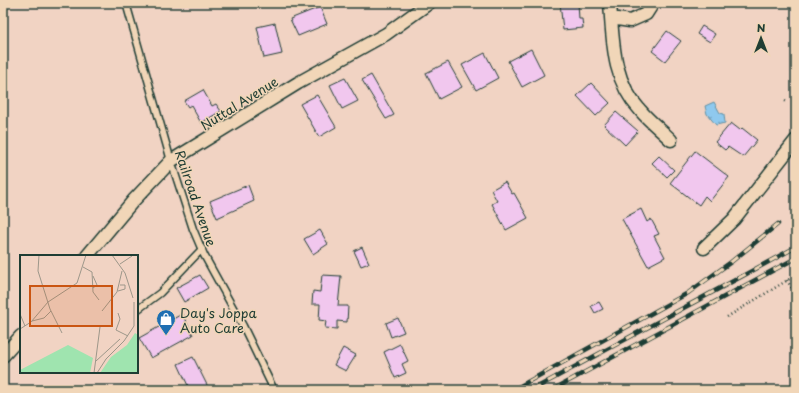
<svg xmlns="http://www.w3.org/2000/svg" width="799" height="393" viewBox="0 0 799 393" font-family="'Playpen Sans',sans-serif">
  <defs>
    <pattern id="water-ripples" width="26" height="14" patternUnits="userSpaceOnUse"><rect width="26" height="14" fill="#8fc9ee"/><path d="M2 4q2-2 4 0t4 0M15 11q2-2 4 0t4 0" fill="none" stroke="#74a4c2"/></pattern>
  </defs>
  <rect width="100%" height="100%" fill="#f1d3c3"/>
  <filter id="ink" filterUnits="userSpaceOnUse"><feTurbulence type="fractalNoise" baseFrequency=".025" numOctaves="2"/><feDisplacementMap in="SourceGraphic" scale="8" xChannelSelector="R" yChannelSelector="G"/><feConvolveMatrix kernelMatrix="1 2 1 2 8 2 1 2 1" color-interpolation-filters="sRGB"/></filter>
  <g filter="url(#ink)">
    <path fill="url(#water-ripples)" stroke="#6291a4" d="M714 102 720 113 724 114 725 123 716 125 707 114 705 106Z"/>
    <path fill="#f1c7ee" stroke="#1f3d34" d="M560 3H578L579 19H582L583 28 563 30Z
      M320 7 327 24 298 36 290 19Z
      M275 23 282 54 264 58 257 27Z
      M702 26 715 34 710 42 697 34Z
      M667 31 681 41 665 61 652 51Z
      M531 49 544 75 522 87 508 61Z
      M485 53 498 78 476 90 462 65Z
      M448 62 462 87 439 99 426 73Z
      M371 75 394 115 386 119 362 80Z
      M345 78 358 101 342 109 330 85Z
      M591 83 610 103 596 116 577 96Z
      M203 90 212 106 216 104 221 111 201 123 191 105 188 107 184 101Z
      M317 95 336 127 319 137 300 104Z
      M616 112 638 131 625 145 604 125Z
      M731 123 740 130 742 128 757 140 743 157 728 147 725 150 715 142Z
      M695 151 729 177 710 201 705 196 699 205 670 183Z
      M659 156 674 170 667 177 652 163Z
      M505 182 512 194 514 193 528 218 506 230 492 204 497 201 491 190Z
      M248 185 254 201 217 218 210 201Z
      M641 209 647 222 651 219 659 234 654 236 665 257 648 266 622 219Z
      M320 230 328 244 313 254 304 239Z
      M362 247 369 263 361 266 354 251Z
      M200 275 208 288 184 302 176 288Z
      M322 275 341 276 338 306H348L347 322 337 321V329L325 328 326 321 319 320 320 304H312L313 291 320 292Z
      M599 302 603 309 595 313 591 306Z
      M182 314 193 335 151 358 139 338Z
      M398 318 404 332 391 337 386 323Z
      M400 344 408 361 402 364 406 373 395 378 384 352Z
      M343 348 356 355 346 371 334 365Z
      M193 357 208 387 202 390H190L178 364Z"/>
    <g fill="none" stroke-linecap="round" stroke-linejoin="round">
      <defs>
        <path id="service" d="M126 3 171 161 193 229 204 255 243 326 274 390
          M137 310 160 293 202 249"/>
        <path id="minor" d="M610 3C613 41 612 80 640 110 649 121 661 130 671 140
          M611 18 630 21 646 14 653 3
          M704 248 734 219 796 140
          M87 256 133 201 171 161 298 83 386 34 429 3
          M3 356 21 336"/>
      </defs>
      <use href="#service" stroke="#1f3d34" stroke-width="9"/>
      <use href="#minor" stroke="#1f3d34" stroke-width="15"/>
      <path stroke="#1f3d34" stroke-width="2.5" stroke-dasharray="1 3" stroke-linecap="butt" d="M785 101 787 102
        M787 280 796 296
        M727 317 796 275"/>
      <use href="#service" stroke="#f1d6b8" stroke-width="6"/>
      <use href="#minor" stroke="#f1d6b8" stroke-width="12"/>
      <defs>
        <path id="rail" d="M513 390 688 293 731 262 778 224
          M532 390 796 247
          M552 390 796 258"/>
      </defs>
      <use href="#rail" stroke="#1f3d34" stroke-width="4.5"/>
      <use href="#rail" stroke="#f1d6b8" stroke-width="3" stroke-dasharray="9" stroke-linecap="butt"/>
    </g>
  </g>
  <defs>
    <symbol id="shop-pin" viewBox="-11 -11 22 30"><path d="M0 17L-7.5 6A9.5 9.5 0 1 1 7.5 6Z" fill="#1f6fb2" stroke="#f1d6b8"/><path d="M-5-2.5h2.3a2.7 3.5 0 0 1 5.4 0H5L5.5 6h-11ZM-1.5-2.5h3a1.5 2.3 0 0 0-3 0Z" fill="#fff"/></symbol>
  </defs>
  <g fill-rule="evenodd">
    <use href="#shop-pin" x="155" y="308" width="22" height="30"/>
  </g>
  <g text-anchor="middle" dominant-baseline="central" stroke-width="3" stroke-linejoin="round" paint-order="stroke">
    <g font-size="13" fill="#1f3d34" stroke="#f1d6b8">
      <text transform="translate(239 103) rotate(-32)">Nuttal Avenue</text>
      <text transform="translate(196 198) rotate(71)">Railroad Avenue</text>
    </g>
    <g font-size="13" fill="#1f3d34" stroke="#f1d6b8" text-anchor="start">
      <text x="180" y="312">Day's Joppa<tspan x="180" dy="15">Auto Care</tspan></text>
    </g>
  </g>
  <g transform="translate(20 255)">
    <rect width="118" height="118" fill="#f1d3c3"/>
    <path d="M115 78 118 80V118H80L91 102 107 90ZM48 90 73 103 70 118H0V115Z" fill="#9fe4af"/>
    <path fill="none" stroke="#9d978a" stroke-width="1" d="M19 0 18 16 30 54 42 78M92 0 105 18 113 43M100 9 112 1M63 12 72 17 73 37 79 45M73 33 77 30 73 21M98 36 105 34V30H100M82 56 97 37 102 16M98 58 100 64 96 75 108 81M0 59 5 71M12 66 24 63 31 56M0 74 11 67 28 47 57 28 66 0M104 86 114 71V47M76 106 100 84M74 118 80 72M77 118 86 104 104 86"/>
    <path fill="#ca5512" fill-opacity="0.15" stroke="#ca5512" stroke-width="2" d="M10 31H92V71H10Z"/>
    <rect width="118" height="118" fill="none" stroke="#1f3d34" stroke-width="2"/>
  </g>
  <rect width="799" height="393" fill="none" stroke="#f1d6b8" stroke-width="16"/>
  <rect x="8" y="8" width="783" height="377" fill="none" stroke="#1f3d34" stroke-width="1.5" filter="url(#ink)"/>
  <g transform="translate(761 38)" stroke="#f1d6b8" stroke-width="3" paint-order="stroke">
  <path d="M0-3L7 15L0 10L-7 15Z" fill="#1f3d34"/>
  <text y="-6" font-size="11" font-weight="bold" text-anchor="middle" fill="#1f3d34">N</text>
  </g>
</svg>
